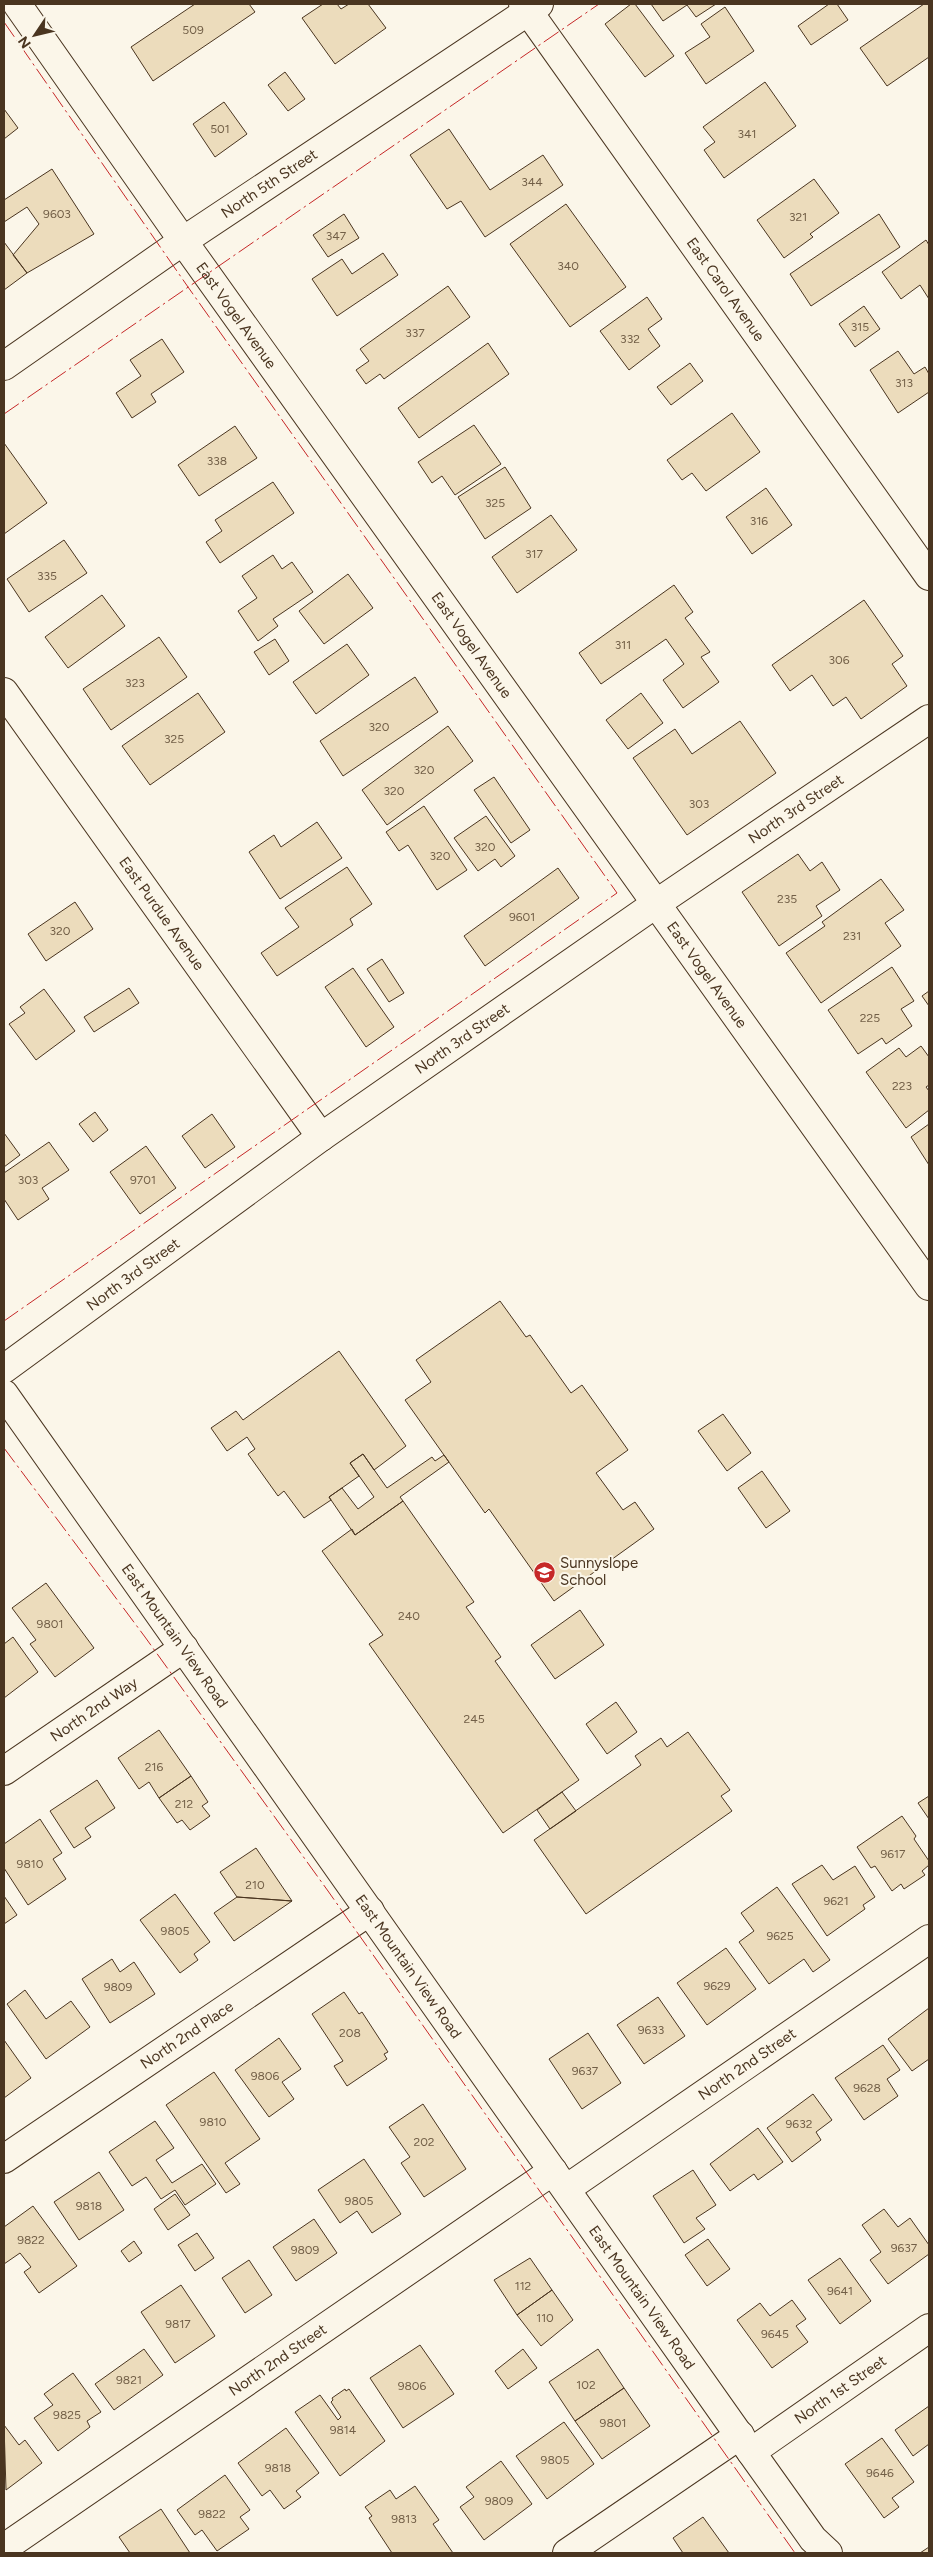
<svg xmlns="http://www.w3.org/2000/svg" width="933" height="2557" viewBox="0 0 933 2557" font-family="Figtree,sans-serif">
  <rect width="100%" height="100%" fill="#fbf6e9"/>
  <path fill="#ecdcbc" stroke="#4a3520" d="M195 4H249L255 12 153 81 131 47Z
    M323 4H337L341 9 349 4H368L386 28 335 64 302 18Z
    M631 4H635L674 56 645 77 605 24Z
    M651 4H716L696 17 687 5 663 21Z
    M829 4H837L848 20 811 45 798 26Z
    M924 4H929V57L887 86 860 48Z
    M725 7 754 51 706 84 685 53 710 37 701 24Z
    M285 72 305 99 288 111 268 85Z
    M765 82 796 126 724 178 704 150 715 142 703 127Z
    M224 102 247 134 215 157 193 124Z
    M4 109 18 128 4 139Z
    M449 129 490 190 543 155 563 185 485 237 461 201 447 209 410 155Z
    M52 169 94 234 27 273 13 255 39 224 27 207 4 222V200Z
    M814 179 839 213 810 234 813 237 784 258 757 220Z
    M566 204 626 287 570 327 510 244Z
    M344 214 359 238 328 257 313 235Z
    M879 214 900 247 811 306 790 274Z
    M926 240 929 245V299L920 285 901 299 882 272Z
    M4 242 27 273 4 290Z
    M383 253 398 275 337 316 312 279 342 259 352 274Z
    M448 286 470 317 384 379 380 374 366 384 356 370 369 361 360 349Z
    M647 297 662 319 648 329 660 346 629 370 600 331Z
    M864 306 880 329 855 347 839 324Z
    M162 339 184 372 151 394 156 402 132 418 116 393 141 376 130 360Z
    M488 343 509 374 419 438 398 408Z
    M898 351 914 374 925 367 929 374V392L898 413 870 370Z
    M690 363 703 381 671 405 657 387Z
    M732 413 760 452 706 491 692 473 682 480 667 460Z
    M474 425 501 464 455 495 442 476 432 483 418 462Z
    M235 426 257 458 199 496 178 465Z
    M4 443 47 503 4 534Z
    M505 467 531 508 485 539 458 497Z
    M273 482 294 513 220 563 206 542 222 531 215 520Z
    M766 488 792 525 752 554 726 517Z
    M551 515 577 550 517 593 492 557Z
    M64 540 87 573 29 612 7 579Z
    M273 555 282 569 292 562 313 592 273 619 278 626 258 641 238 611 257 598 242 576Z
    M348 574 373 608 324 644 299 611Z
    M674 585 693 612 685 618 710 652 701 657 719 682 683 708 663 680 684 664 666 639 601 684 579 653Z
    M102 595 125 626 68 668 45 637Z
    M864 600 903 656 892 664 907 686 861 719 846 697 833 706 812 675 790 691 772 665Z
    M159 637 187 677 111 730 83 689Z
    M275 639 289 661 269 675 254 652Z
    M347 644 369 675 316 714 293 682Z
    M415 677 438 712 343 776 320 741Z
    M198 693 225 732 150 785 122 746Z
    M641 693 663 723 628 749 606 720Z
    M740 721 776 773 687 835 633 758 675 729 692 754Z
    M448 726 473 761 387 825 362 790Z
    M494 777 530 830 511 843 474 790Z
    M424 806 467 870 437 890 408 845 399 851 386 832Z
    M486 816 515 856 501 867 495 859 478 871 454 838Z
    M317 822 342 858 280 899 249 852 274 835 281 847Z
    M798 854 810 871 822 862 840 890 816 906 822 916 779 946 742 892Z
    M347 867 372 904 350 919 353 925 277 976 261 953 299 927 285 908Z
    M558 868 579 898 485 966 464 936Z
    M881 879 904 910 885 923 901 946 821 1003 786 953 825 926 822 922Z
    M75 902 93 929 46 961 28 934Z
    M382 959 404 993 389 1002 367 969Z
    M892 967 914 1001 901 1009 912 1026 886 1044 882 1038 858 1054 828 1010Z
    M353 968 394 1027 366 1047 325 987Z
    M129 988 139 1003 94 1032 84 1017Z
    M44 989 75 1031 36 1060 9 1024 25 1013 20 1007Z
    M929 991V1006L922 996Z
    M921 1046 929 1057V1085L926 1087 929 1091V1110L906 1128 866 1072 899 1048 906 1057Z
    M95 1112 108 1130 93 1142 79 1124Z
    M212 1114 235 1147 205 1168 182 1136Z
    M929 1124V1165L911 1137Z
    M4 1133 20 1155 4 1167Z
    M49 1142 69 1170 42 1188 49 1199 18 1220 4 1199V1173Z
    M146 1146 176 1188 140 1214 110 1172Z
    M500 1301 526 1337 530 1335 571 1393 582 1385 628 1450 596 1473 623 1510 635 1502 654 1529 554 1601 489 1509 485 1513 405 1400 431 1382 416 1360Z
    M339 1351 406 1446 374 1470 363 1454 350 1463 359 1476 329 1497 331 1500 304 1518 284 1491 278 1496 248 1454 255 1449 247 1437 227 1451 211 1428 236 1411 243 1420Z
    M723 1414 751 1453 727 1471 698 1431Z
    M363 1454 387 1488 432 1457 435 1461 444 1455 449 1462 400 1497 403 1501 355 1535 329 1497 342 1488 358 1509 374 1497 350 1463Z
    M762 1471 790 1511 766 1528 738 1488Z
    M403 1501 474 1602 466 1607 501 1657 495 1661 579 1780 503 1833 369 1644 383 1635 322 1551 352 1529 355 1535Z
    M46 1583 94 1648 55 1677 30 1644 36 1640 12 1608Z
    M580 1610 604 1645 555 1679 531 1645Z
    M13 1637 38 1672 4 1698V1644Z
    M616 1702 637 1732 607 1754 586 1724Z
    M159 1730 191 1776 159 1798 149 1782 139 1789 118 1758Z
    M688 1732 730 1790 721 1796 732 1811 586 1914 534 1840 641 1765 635 1756 661 1738 667 1747Z
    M191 1776 208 1802 202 1806 210 1816 190 1830 182 1820 177 1823 159 1798Z
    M97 1780 115 1808 85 1828 91 1837 74 1848 50 1811Z
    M562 1792 576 1811 550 1829 537 1810Z
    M929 1796V1819L918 1803Z
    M902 1816 916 1836 914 1839 929 1861V1865L922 1871 925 1875 904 1889 901 1884 892 1891 875 1866 871 1868 857 1847Z
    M40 1819 62 1853 53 1859 66 1879 28 1905 4 1868V1844Z
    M256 1848 292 1901 237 1897 220 1872Z
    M822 1865 833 1880 855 1866 875 1897 863 1905 865 1909 827 1936 792 1884Z
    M777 1887 830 1960 813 1972 804 1959 769 1984 739 1942 754 1931 741 1913Z
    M175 1894 210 1942 194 1954 198 1960 180 1973 140 1920Z
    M4 1896 17 1915 4 1924Z
    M237 1897 292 1901 234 1941 214 1913Z
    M726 1948 756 1989 707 2025 677 1983Z
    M112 1959 120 1972 134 1962 155 1994 110 2023 82 1979Z
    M25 1990 46 2019 71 2001 90 2027 46 2059 7 2004Z
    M344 1992 359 2014 362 2012 388 2052 384 2054 387 2059 347 2086 334 2066 343 2061 312 2014Z
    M658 1997 685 2036 644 2064 617 2025Z
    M929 2008V2059L912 2071 888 2039Z
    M588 2033 621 2083 582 2109 549 2059Z
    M279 2038 301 2069 282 2082 294 2099 269 2117 235 2070Z
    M4 2040 31 2078 4 2098Z
    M883 2045 900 2070 887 2079 898 2096 864 2120 835 2078Z
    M214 2072 260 2139 225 2163 240 2184 226 2193 166 2105Z
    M813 2094 832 2120 816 2132 821 2140 792 2162 767 2128Z
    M423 2104 466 2169 424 2197 401 2163 410 2157 389 2127Z
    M155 2121 174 2148 156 2160 172 2183 202 2164 216 2184 185 2205 175 2190 161 2199 146 2177 132 2186 109 2152Z
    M758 2128 783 2162 758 2180 754 2174 730 2191 710 2164Z
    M364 2159 401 2214 372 2233 357 2211 340 2223 318 2190Z
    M693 2170 716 2205 696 2218 705 2229 684 2243 653 2196Z
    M99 2172 124 2210 79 2240 54 2202Z
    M175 2194 190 2215 168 2230 154 2209Z
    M33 2206 77 2266 39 2293 24 2272 31 2267 20 2253 4 2264V2227Z
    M884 2209 898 2227 910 2218 929 2245V2254L888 2284 870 2260 881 2252 862 2225Z
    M314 2219 337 2253 296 2281 273 2247Z
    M197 2233 214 2258 195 2271 178 2245Z
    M708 2239 730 2269 707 2286 685 2255Z
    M134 2241 142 2253 129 2262 121 2251Z
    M530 2258 552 2290 517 2315 494 2280Z
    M840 2258 871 2301 840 2324 808 2280Z
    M249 2260 272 2295 245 2313 222 2278Z
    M181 2285 215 2336 175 2363 141 2312Z
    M552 2290 573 2320 541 2346 517 2315Z
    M792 2300 806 2319 796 2326 808 2342 772 2368 737 2320 760 2303 770 2316Z
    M420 2345 454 2394 403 2428 370 2378Z
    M144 2349 163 2375 114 2410 95 2384Z
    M523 2349 537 2368 508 2389 495 2371Z
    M598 2349 624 2388 575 2421 549 2382Z
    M73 2373 101 2412 87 2421 90 2427 58 2451 34 2418 53 2405 44 2394Z
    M624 2388 650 2426 602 2459 575 2421Z
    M345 2389 346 2391 349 2389 385 2441 340 2476 295 2412 320 2395 338 2420 341 2417 331 2402 333 2400 332 2398Z
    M929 2406V2444L913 2456 895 2430Z
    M564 2422 594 2464 547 2499 516 2456Z
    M4 2425 19 2445 25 2440 42 2463 6 2490Z
    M286 2428 319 2473 296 2491 301 2497 284 2509 270 2490 262 2496 238 2463Z
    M882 2438 914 2482 892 2498 899 2507 884 2518 845 2464Z
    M501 2461 532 2504 484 2540 460 2507 474 2497 466 2487Z
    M225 2475 250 2510 240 2517 249 2529 217 2551 202 2530 195 2535 177 2510Z
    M415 2486 439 2520 433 2524 453 2553H392L369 2518 372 2516 365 2507 390 2490 396 2499Z
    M161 2509 190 2553H130L119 2537Z
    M703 2517 729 2553H683L673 2538Z
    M929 2547V2553H920Z"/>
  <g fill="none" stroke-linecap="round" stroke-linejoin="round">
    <defs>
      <g id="minor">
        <path id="s1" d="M17 4 183 241 929 1286"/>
        <path id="s2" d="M523 4 929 576"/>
        <path id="s3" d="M4 366 183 241 539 4"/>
        <path id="s4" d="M4 692 321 1137"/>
        <path id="s5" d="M4 1369 321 1137 657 903 929 719"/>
        <path id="s6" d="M4 1394 751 2452 813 2539 828 2553"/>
        <path id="s7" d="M4 1771 184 1648"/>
        <path id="s8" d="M4 2159 370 1911"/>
        <path id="s9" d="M566 2189 929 1939"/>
        <path id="s10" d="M751 2452 929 2328"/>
        <path id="s11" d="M4 2548 553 2171"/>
        <path d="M567 2553 740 2435"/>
      </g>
    </defs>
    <use href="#minor" stroke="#4a3520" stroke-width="30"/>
    <use href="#minor" stroke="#fbf6e9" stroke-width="28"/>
    <path stroke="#c62828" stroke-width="1" stroke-dasharray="18 4 2.5 4" stroke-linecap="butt" d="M4 22 188 287 617 893 4 1321
      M4 414 599 4
      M4 1448 145 1637 328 1891 795 2553"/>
  </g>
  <defs>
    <symbol id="school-disc" viewBox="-11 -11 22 22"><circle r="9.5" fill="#c62828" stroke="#fbf6e9"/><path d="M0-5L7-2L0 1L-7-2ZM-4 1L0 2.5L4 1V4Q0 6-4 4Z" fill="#fff"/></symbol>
  </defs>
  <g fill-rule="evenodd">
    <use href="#school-disc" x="532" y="1560" width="25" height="25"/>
  </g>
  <g text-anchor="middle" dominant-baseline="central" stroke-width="4" stroke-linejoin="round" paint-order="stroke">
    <g font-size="12" fill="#725f47">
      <text x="193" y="30">509</text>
      <text x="220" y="129">501</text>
      <text x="747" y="134">341</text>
      <text x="532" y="182">344</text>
      <text x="57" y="214">9603</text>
      <text x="798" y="217">321</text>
      <text x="336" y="236">347</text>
      <text x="568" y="266">340</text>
      <text x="860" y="327">315</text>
      <text x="415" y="333">337</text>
      <text x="630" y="339">332</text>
      <text x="904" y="383">313</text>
      <text x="217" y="461">338</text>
      <text x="495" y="503">325</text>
      <text x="759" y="521">316</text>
      <text x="534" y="554">317</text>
      <text x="47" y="576">335</text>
      <text x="623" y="645">311</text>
      <text x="839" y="660">306</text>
      <text x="135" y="683">323</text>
      <text x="379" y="727">320</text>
      <text x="174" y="739">325</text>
      <text x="424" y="770">320</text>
      <text x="394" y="791">320</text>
      <text x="699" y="804">303</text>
      <text x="485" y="847">320</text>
      <text x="440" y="856">320</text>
      <text x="787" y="899">235</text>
      <text x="522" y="917">9601</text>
      <text x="60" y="931">320</text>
      <text x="852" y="936">231</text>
      <text x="870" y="1018">225</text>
      <text x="902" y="1086">223</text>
      <text x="28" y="1180">303</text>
      <text x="143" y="1180">9701</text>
      <text x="409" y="1616">240</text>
      <text x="50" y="1624">9801</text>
      <text x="474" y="1719">245</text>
      <text x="154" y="1767">216</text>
      <text x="184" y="1804">212</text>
      <text x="893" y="1854">9617</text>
      <text x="30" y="1864">9810</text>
      <text x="255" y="1885">210</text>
      <text x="836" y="1901">9621</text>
      <text x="175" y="1931">9805</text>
      <text x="780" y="1936">9625</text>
      <text x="717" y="1986">9629</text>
      <text x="118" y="1987">9809</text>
      <text x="651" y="2030">9633</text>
      <text x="350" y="2033">208</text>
      <text x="585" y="2071">9637</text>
      <text x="265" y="2076">9806</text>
      <text x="867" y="2088">9628</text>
      <text x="213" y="2122">9810</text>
      <text x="799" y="2124">9632</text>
      <text x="424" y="2142">202</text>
      <text x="359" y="2201">9805</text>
      <text x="89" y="2206">9818</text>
      <text x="31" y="2240">9822</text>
      <text x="904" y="2248">9637</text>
      <text x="305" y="2250">9809</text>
      <text x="523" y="2286">112</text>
      <text x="840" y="2291">9641</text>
      <text x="545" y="2318">110</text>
      <text x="178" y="2324">9817</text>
      <text x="775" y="2334">9645</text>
      <text x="129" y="2380">9821</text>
      <text x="586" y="2385">102</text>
      <text x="412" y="2386">9806</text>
      <text x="67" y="2415">9825</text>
      <text x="613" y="2423">9801</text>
      <text x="343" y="2430">9814</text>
      <text x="555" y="2460">9805</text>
      <text x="278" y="2468">9818</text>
      <text x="880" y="2473">9646</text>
      <text x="499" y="2501">9809</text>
      <text x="212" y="2514">9822</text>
      <text x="404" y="2519">9813</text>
    </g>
    <g font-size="15" fill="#4a3520" stroke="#fbf6e9">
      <text stroke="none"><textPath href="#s3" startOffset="322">North 5th Street</textPath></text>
      <text stroke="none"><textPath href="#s2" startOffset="350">East Carol Avenue</textPath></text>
      <text stroke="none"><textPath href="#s1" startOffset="381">East Vogel Avenue</textPath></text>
      <text stroke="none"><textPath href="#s1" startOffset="786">East Vogel Avenue</textPath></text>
      <text stroke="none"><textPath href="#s5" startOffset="970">North 3rd Street</textPath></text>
      <text stroke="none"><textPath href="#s4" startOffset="272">East Purdue Avenue</textPath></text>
      <text stroke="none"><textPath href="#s1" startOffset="1191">East Vogel Avenue</textPath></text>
      <text stroke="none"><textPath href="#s5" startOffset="565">North 3rd Street</textPath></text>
      <text stroke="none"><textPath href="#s5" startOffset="160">North 3rd Street</textPath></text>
      <text stroke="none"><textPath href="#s6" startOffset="296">East Mountain View Road</textPath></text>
      <text stroke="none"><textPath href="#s7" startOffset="109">North 2nd Way</textPath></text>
      <text stroke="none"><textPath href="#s6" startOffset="701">East Mountain View Road</textPath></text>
      <text stroke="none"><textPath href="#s8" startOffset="221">North 2nd Place</textPath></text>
      <text stroke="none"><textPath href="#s9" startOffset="220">North 2nd Street</textPath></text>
      <text stroke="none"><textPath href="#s6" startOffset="1106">East Mountain View Road</textPath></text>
      <text stroke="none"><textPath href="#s11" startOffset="332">North 2nd Street</textPath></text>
      <text stroke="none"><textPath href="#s10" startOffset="109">North 1st Street</textPath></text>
    </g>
    <g font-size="15" fill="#4a3520" stroke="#fbf6e9" text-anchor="start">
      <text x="560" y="1563">Sunnyslope<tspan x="560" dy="17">School</tspan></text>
    </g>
  </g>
  <rect width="933" height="2557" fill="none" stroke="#4a3520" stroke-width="10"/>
  <g transform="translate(35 35) rotate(235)" stroke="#fbf6e9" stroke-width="4" paint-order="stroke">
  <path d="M0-4L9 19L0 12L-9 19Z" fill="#4a3520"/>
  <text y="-8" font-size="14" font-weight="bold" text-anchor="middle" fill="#4a3520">N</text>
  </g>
</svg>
